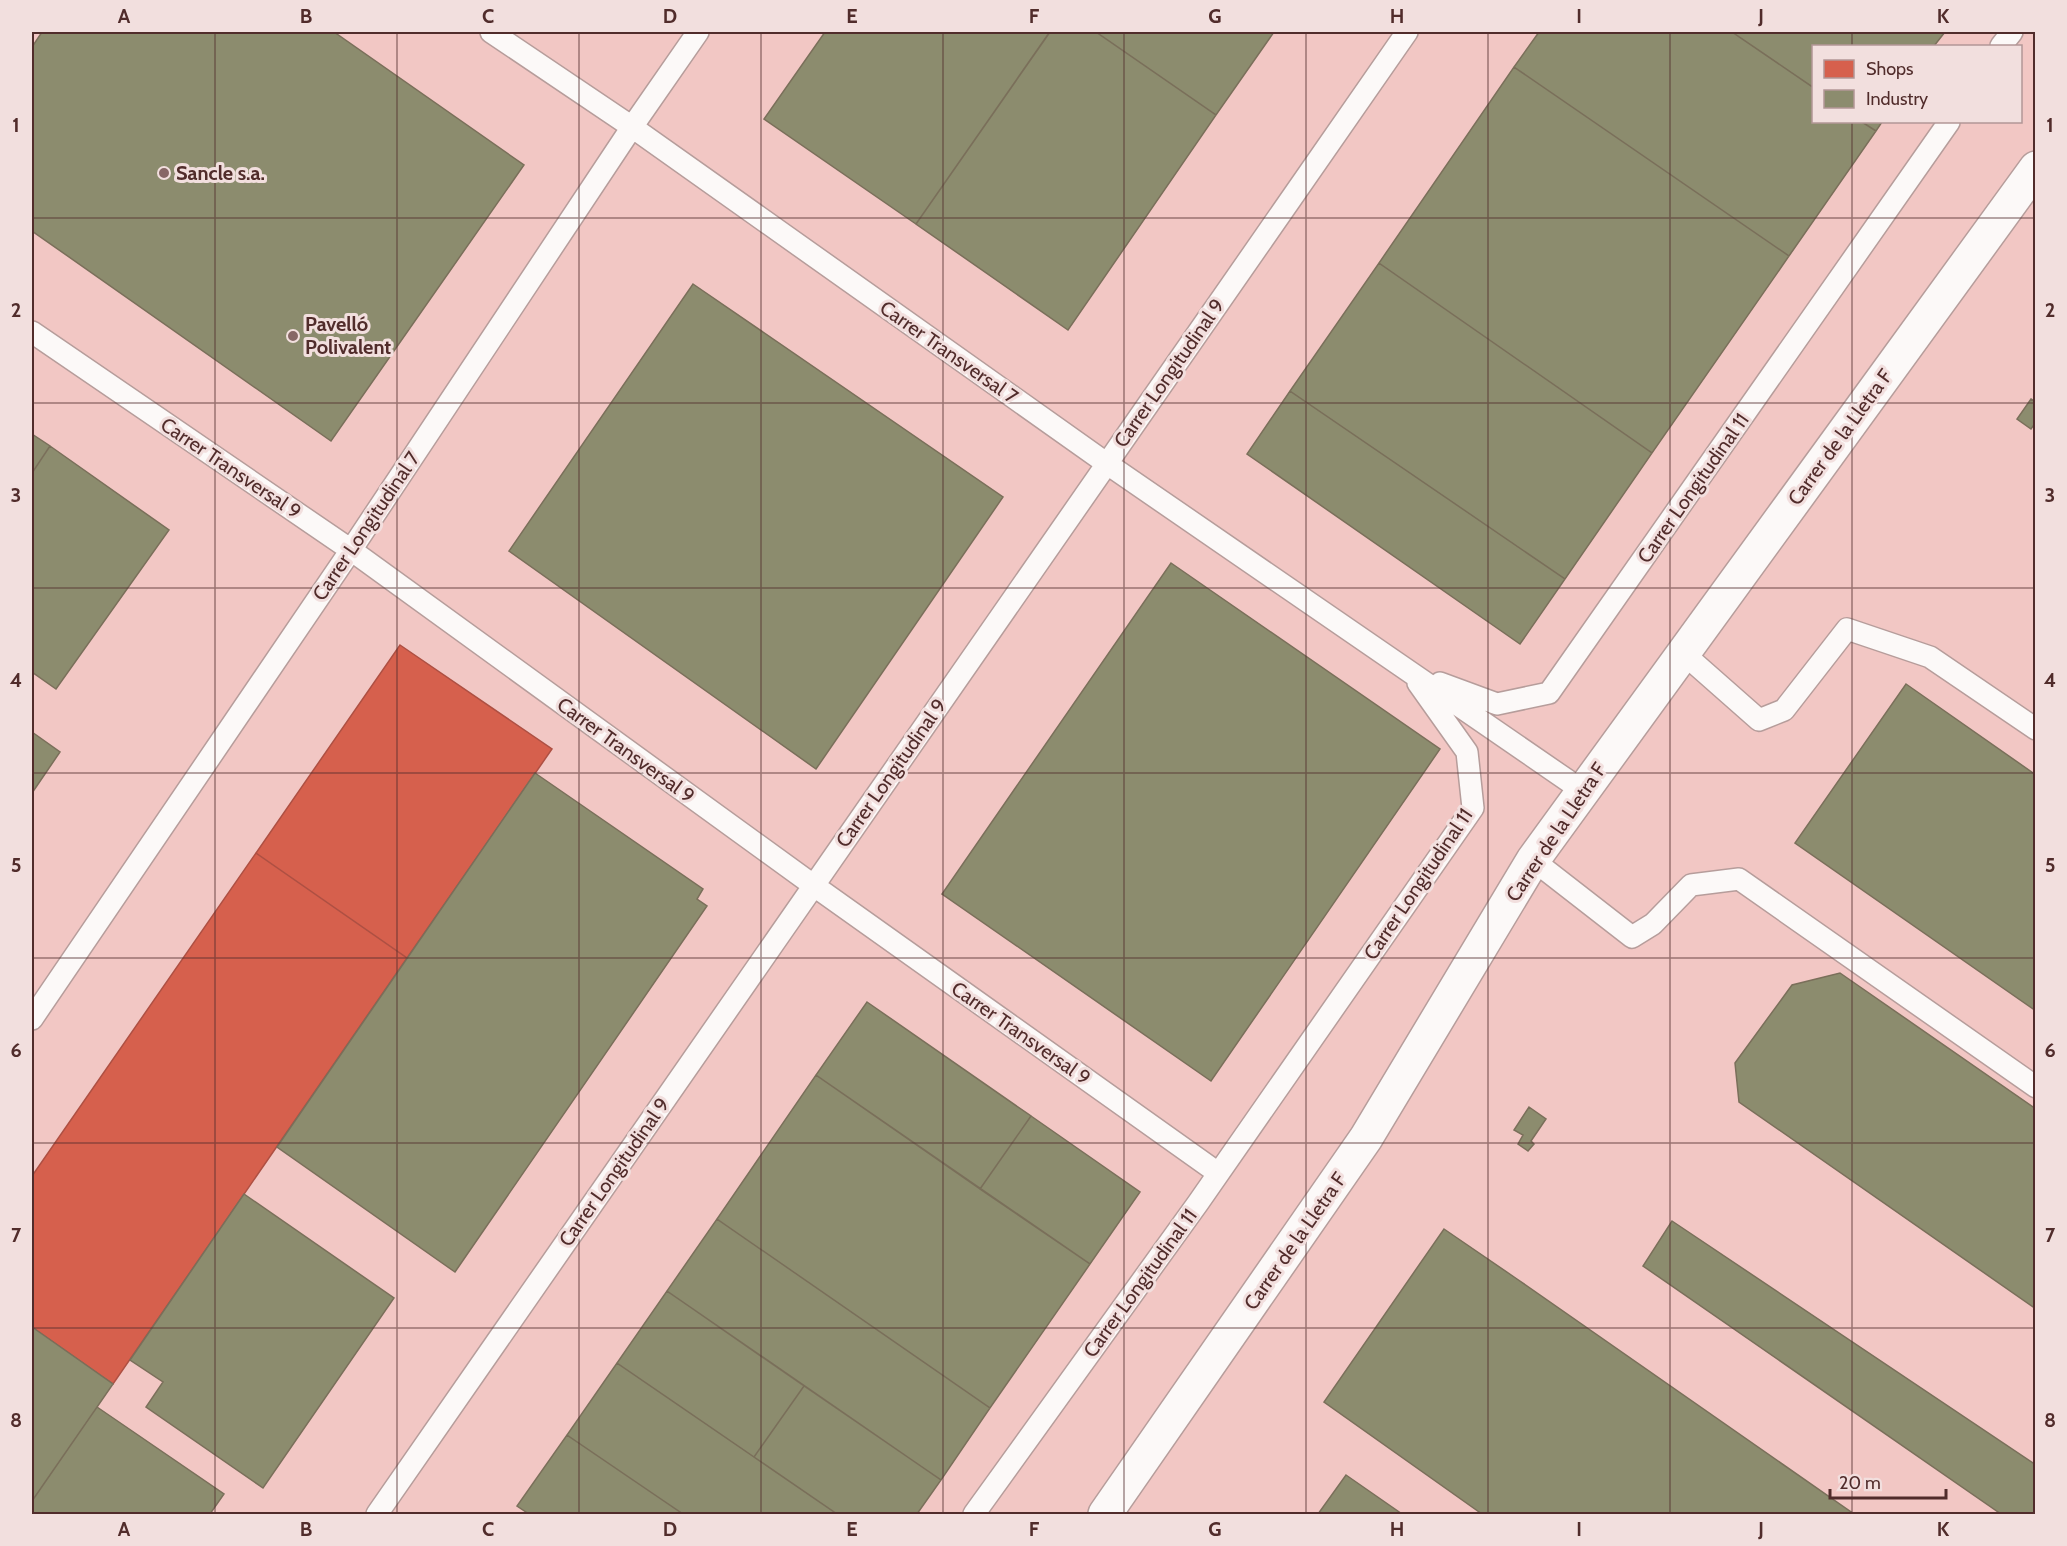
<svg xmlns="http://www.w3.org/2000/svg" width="2067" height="1546" viewBox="0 0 2067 1546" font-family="Cabin,sans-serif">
  <rect width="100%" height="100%" fill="#ead5d3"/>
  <path fill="#f2c7c4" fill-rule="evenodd" d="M32 32H2035V1514H32ZM1814 46H2020V122H1814Z"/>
  <path fill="#d6604d" stroke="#ae5043" stroke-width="1.5" d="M400 645 552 749 407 958 256 853Z
    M256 853 407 958 113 1384 32 1327V1176Z"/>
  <path fill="#8c8c6e" stroke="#7a6f5a" stroke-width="1.5" d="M42 32H334L524 165 331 441 32 231V47Z
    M825 32H1047L1049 33 916 224 764 119Z
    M1050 32H1096L1216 115 1068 330 916 224Z
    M1096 32H1274L1216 115Z
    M1539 32H1732L1814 88V122H1862L1876 131 1789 256 1514 67Z
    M1732 32H1945L1934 46H1814V88Z
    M1514 67 1789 256 1652 453 1379 263Z
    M1862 122H1882L1876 131Z
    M1379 263 1652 453 1565 579 1290 391Z
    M693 284 1003 497 816 769 509 551Z
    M1290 391 1565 579 1520 644 1247 454Z
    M2031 399 2036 402V422L2031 429 2017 419Z
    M32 434 50 446 32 473Z
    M50 446 169 530 56 689 32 672V473Z
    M1171 563 1440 749 1211 1081 942 894Z
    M1906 684 2036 775V1011L1795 843Z
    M32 732 60 752 32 793Z
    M535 773 703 889 697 899 707 906 455 1272 277 1147Z
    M1840 973 2036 1109V1309L1739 1102 1735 1063 1792 985Z
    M867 1002 1031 1116 980 1189 816 1075Z
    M816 1075 1090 1264 990 1408 717 1219Z
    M1529 1107 1546 1119 1531 1141 1534 1144 1528 1151 1518 1144 1523 1135 1514 1130Z
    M1031 1116 1140 1192 1090 1264 980 1189Z
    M244 1194 394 1298 263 1488 146 1407 163 1382 130 1360Z
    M717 1219 990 1408 941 1480 667 1291Z
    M1672 1221 2036 1465V1514H2001L1643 1266Z
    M1444 1229 1517 1279 1854 1514H1482L1324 1402Z
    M667 1291 804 1386 754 1457 617 1363Z
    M32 1327 113 1384 32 1501Z
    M617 1363 674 1402 837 1514H683L567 1435Z
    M804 1386 941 1480 917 1514H837L754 1457Z
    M97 1407 224 1494 210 1514H32V1501Z
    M567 1435 624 1474 683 1514H529L517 1506Z
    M1346 1475 1402 1514H1318Z"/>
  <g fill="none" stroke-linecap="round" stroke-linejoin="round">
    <defs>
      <path id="lane" d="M491 32 632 127 1106 463 1583 791
        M2001 46 2012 32
        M32 332 351 550 813 885 1218 1173
        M1683 653 1759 720 1784 710 1847 629 1930 657 2036 729
        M1440 683 1497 704 1549 693 1949 122
        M1533 860 1632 937 1653 924 1691 885 1739 879 2036 1087
        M32 1019 351 550 632 127 698 32
        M377 1514 1407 32
        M974 1514 1198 1203 1473 808 1467 752 1418 683"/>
      <path id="street" d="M1105 1514 1366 1138 1533 860 2036 168"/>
    </defs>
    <use href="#lane" stroke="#b69d9b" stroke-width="24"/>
    <use href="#street" stroke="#b69d9b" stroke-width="36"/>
    <use href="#lane" stroke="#fcf9f8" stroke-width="21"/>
    <use href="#street" stroke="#fcf9f8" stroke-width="33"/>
  </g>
  <path fill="none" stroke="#512c2b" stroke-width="1.5" stroke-opacity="0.55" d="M215 32V1514M397 32V1514M579 32V1514M761 32V1514M943 32V1514M1124 32V1514M1306 32V1514M1488 32V1514M1670 32V1514M1852 32V46M1852 122V1514M32 218H2036M32 403H2036M32 588H2036M32 773H2036M32 958H2036M32 1143H2036M32 1328H2036"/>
  <g fill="#876766" stroke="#f2dfde" stroke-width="2">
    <circle cx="164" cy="173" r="6"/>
    <circle cx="293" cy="336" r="6"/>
  </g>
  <g text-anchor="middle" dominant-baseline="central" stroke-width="6" stroke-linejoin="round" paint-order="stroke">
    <g font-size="20" font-weight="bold" fill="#512c2b" stroke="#f2dfde" text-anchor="start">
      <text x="176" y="173">Sancle s.a.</text>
      <text x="305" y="324">Pavelló<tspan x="305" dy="23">Polivalent</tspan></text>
    </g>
    <g font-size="20" fill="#512c2b" stroke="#f2dfde">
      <text transform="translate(949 352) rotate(35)">Carrer Transversal 7</text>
      <text transform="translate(1169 373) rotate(-55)">Carrer Longitudinal 9</text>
      <text transform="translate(1840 437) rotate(-54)">Carrer de la Lletra F</text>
      <text transform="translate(231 468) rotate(34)">Carrer Transversal 9</text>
      <text transform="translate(1693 488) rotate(-55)">Carrer Longitudinal 11</text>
      <text transform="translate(366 526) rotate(-56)">Carrer Longitudinal 7</text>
      <text transform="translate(626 750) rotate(36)">Carrer Transversal 9</text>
      <text transform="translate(891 773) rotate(-55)">Carrer Longitudinal 9</text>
      <text transform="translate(1556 832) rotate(-56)">Carrer de la Lletra F</text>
      <text transform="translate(1418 884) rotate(-56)">Carrer Longitudinal 11</text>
      <text transform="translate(1021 1033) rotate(35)">Carrer Transversal 9</text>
      <text transform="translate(614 1172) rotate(-55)">Carrer Longitudinal 9</text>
      <text transform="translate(1295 1241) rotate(-55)">Carrer de la Lletra F</text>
      <text transform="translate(1140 1283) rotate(-54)">Carrer Longitudinal 11</text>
    </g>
  </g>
  <rect width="2067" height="1546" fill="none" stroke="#f2dfde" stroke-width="66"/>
  <rect x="1812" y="45" width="210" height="78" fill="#f2dfde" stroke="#b29796" stroke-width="1.5"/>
  <rect x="1824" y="60" width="30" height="18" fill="#d6604d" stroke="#b29796" stroke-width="1.5"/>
  <text x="1866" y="75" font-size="18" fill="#512c2b">Shops</text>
  <rect x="1824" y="90" width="30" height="18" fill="#8c8c6e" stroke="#b29796" stroke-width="1.5"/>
  <text x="1866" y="105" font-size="18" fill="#512c2b">Industry</text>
  <path d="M1830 1489v9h116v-9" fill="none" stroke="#512c2b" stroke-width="3"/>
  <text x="1839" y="1489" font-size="18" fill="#512c2b" stroke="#f2dfde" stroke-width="4.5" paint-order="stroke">20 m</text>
  <rect x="33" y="33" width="2001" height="1480" fill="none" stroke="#512c2b" stroke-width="2"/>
  <g font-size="20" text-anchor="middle" font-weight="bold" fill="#512c2b">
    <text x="124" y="23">A</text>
    <text x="306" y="23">B</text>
    <text x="488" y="23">C</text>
    <text x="670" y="23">D</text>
    <text x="852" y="23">E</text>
    <text x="1034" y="23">F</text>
    <text x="1215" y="23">G</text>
    <text x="1397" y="23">H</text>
    <text x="1579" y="23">I</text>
    <text x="1761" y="23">J</text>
    <text x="1943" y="23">K</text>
    <text x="16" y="132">1</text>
    <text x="2050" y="132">1</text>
    <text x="16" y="317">2</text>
    <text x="2050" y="317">2</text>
    <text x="16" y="502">3</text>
    <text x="2050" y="502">3</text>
    <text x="16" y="687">4</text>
    <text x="2050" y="687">4</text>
    <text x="16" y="872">5</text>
    <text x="2050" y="872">5</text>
    <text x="16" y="1057">6</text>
    <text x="2050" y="1057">6</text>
    <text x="16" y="1242">7</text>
    <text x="2050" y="1242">7</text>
    <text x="16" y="1427">8</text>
    <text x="2050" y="1427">8</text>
    <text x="124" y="1536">A</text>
    <text x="306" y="1536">B</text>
    <text x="488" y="1536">C</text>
    <text x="670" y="1536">D</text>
    <text x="852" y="1536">E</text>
    <text x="1034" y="1536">F</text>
    <text x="1215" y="1536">G</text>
    <text x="1397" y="1536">H</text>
    <text x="1579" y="1536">I</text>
    <text x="1761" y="1536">J</text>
    <text x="1943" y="1536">K</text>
  </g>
</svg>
